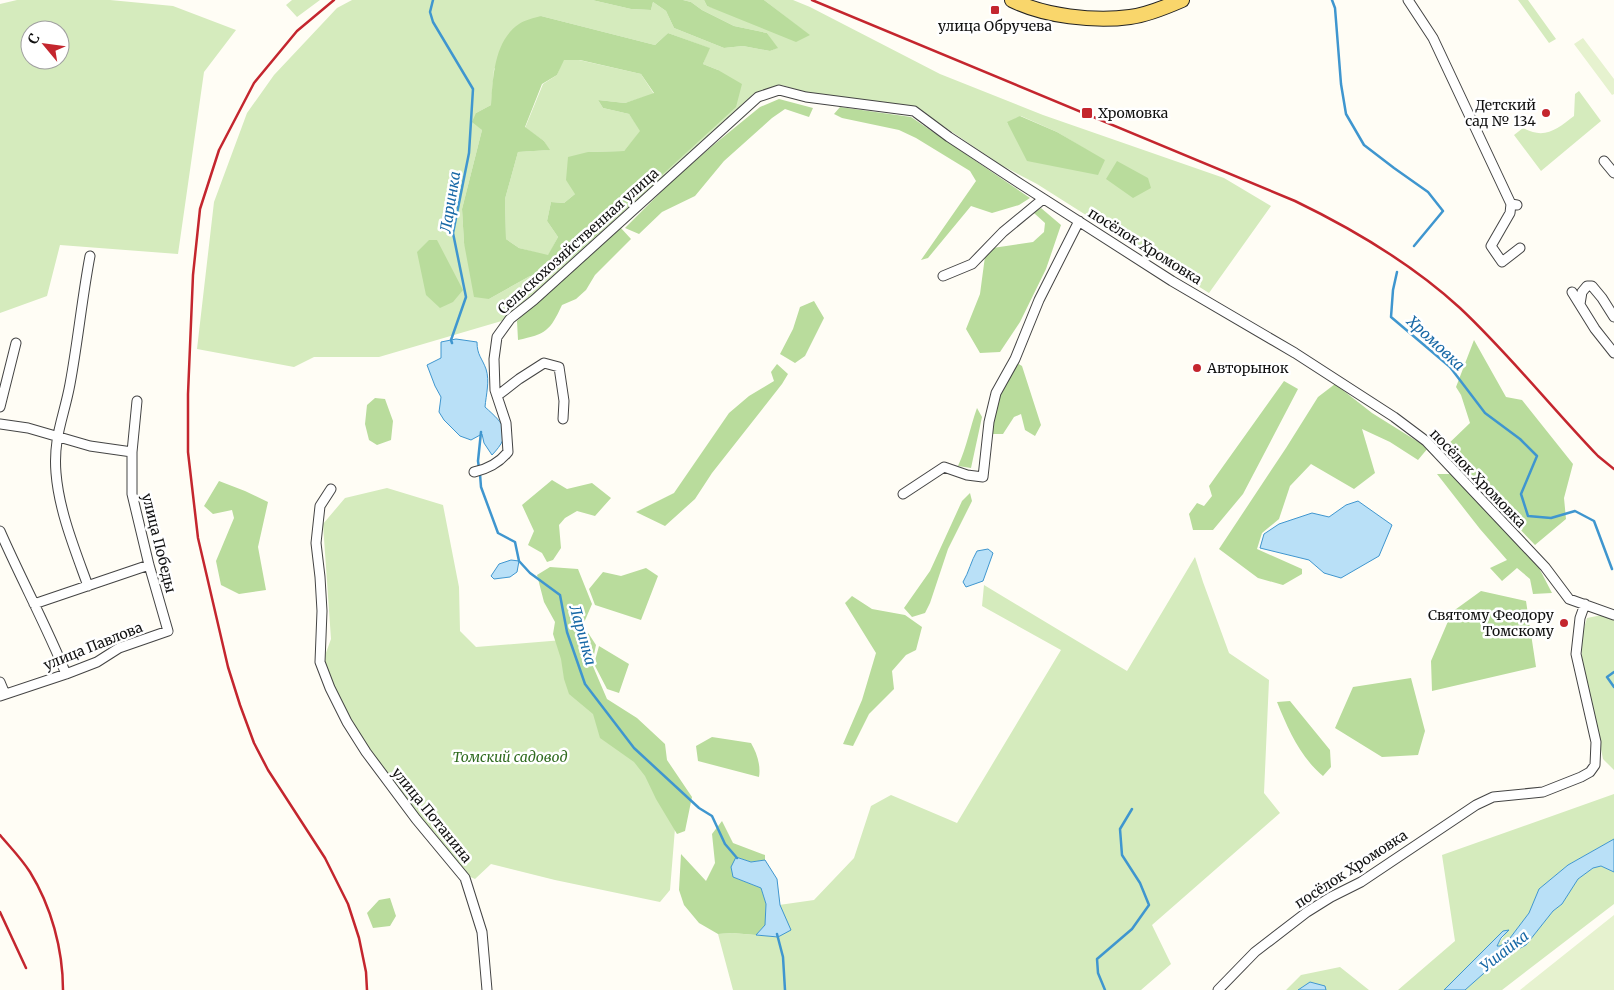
<svg xmlns="http://www.w3.org/2000/svg" width="1614" height="990" viewBox="0 0 1614 990" font-family="Merriweather,serif">
  <rect width="100%" height="100%" fill="#fffdf5"/>
  <path fill="#d5ebbd" fill-rule="evenodd" d="M17 0H110L173 6 236 30 204 72 178 254 60 245 47 296 0 313V4ZM30 30H60V60H30Z
    M292 0H320L297 17 286 5Z
    M352 0H592L631 9 651 10 653 2 666 11 674 28 724 48 743 46 770 51 777 48 767 33 734 26 702 10 691 2 683 0H704L707 6 809 35 764 0H793L810 7 940 74 1043 115 1224 178 1271 206 1209 293 1037 184 1001 165 915 107 811 94 782 85 759 92 505 320 379 357H314L294 367 197 349 214 202 247 113 274 75 337 8ZM541 16 655 45 668 33 709 48 703 64 718 70 649 185 576 254 545 280 530 276 489 299 464 243 462 209 482 130 476 113 491 105 494 69ZM1021 116 1057 132 1105 161 1007 123Z
    M1518 0H1528L1556 39 1549 43Z
    M563 60H579L641 74 654 94 625 103 598 100 603 108 629 114 641 131 624 151 588 152 575 194 564 203 551 202 547 221 558 237 548 256 519 248 506 239 505 199 518 152 549 150 544 141 525 128 543 84 557 75Z
    M1579 91 1601 121 1541 171 1514 135 1523 128C1545 140 1557 129 1574 116L1575 94Z
    M387 488 443 505 459 587 460 631 476 647 563 640 676 816 670 890 660 902 555 880 491 864 475 879 464 874 370 751 345 712 333 687 323 661 331 639 323 524 345 498Z
    M1195 557 1203 582 1229 653 1269 680 1264 793 1280 813 1152 925 1171 964 1141 990H733L718 934 732 933 778 937 790 930 779 905 814 900 854 858 871 806 891 795 957 823 1061 650 982 606 984 585 1127 671Z
    M1602 615 1614 620V770L1603 759 1582 658 1581 638 1587 618Z
    M1614 794V839L1568 865 1539 889 1529 913 1507 942 1500 946H1497L1508 930 1503 932 1444 990H1398L1455 941 1442 855Z
    M1601 866 1614 872V904L1502 990H1465L1501 958 1526 945 1553 911 1562 904 1578 879 1593 868Z
    M1340 967 1369 990H1326L1325 986 1305 985 1298 990H1286L1301 975Z"/>
  <path fill="#b9dc9c" fill-rule="evenodd" d="M592 0H683L691 2 702 10 734 26 767 33 778 48 770 51 743 46 724 48 674 28 666 11 653 2 651 10 631 9Z
    M704 0H764L810 35 796 42 707 6Z
    M541 16 655 45 668 33 710 48 703 64 718 70 742 84 736 107 576 254 545 280 530 276 489 299 474 297 464 243 462 209 482 130 472 122 476 113 491 105C493 77 494 41 519 24 525 20 534 18 541 16ZM564 60H580L641 74 654 93 625 103 598 100 603 108 629 114 640 131 624 151 588 152 568 157 566 180 575 194 564 203 551 202 547 221 558 237 548 255 519 248 506 239 505 199 518 152 550 150 544 141 525 127 542 84 557 75Z
    M779 99 813 108 809 117 785 109 772 118 724 161 695 196 662 212 639 234 625 228 670 183 711 147 760 107Z
    M840 107 911 117 1030 198 1019 205 992 213 971 206 928 258 921 260 976 181 970 171 916 138 899 130 842 118 834 114Z
    M1020 116 1057 132 1105 160 1098 175 1027 161 1007 122Z
    M1117 161 1148 178 1151 188 1133 198 1106 179Z
    M1041 208 1061 225 1046 269 1020 322 1000 352 980 353 966 329 980 294 986 249 1033 242 1044 232 1045 223 1034 213Z
    M620 227 631 239 595 275 586 290 576 299 562 305C550 331 546 334 518 340L517 321 524 313Z
    M429 240H437L463 290 453 302 440 308 426 295 417 252Z
    M814 301 824 318 805 356 795 363 780 354 793 329 800 307Z
    M1474 340 1506 397 1522 400 1573 464 1564 498 1566 519 1535 545 1443 449 1470 423 1461 395 1456 387Z
    M1017 363 1022 366 1041 425 1035 436 1025 430 1021 414 1014 417 1003 434H991L993 420 1002 386Z
    M777 364 788 374 782 384 712 473 695 499 665 526 636 512 674 493 729 413 749 396 774 381 771 372Z
    M1284 381 1298 389 1243 494 1213 530H1193L1189 514 1197 503 1204 506 1212 496 1209 486Z
    M1335 384 1372 413 1428 448 1418 460 1390 442 1362 429 1375 473 1354 489 1311 464 1290 486 1279 519 1262 533 1257 549 1302 569V574L1283 585 1258 578 1219 549 1286 448 1318 397Z
    M375 398 385 399 393 421 391 440 377 445 369 440 365 424 367 405Z
    M977 408 982 417 971 468 958 466C967 447 970 427 977 408Z
    M1437 474H1454L1538 566 1552 593 1533 594 1530 579 1517 568 1502 581 1490 568 1507 560 1480 529Z
    M552 480 567 489 592 483 611 498 595 516 577 511 565 518 559 525 561 548 553 560 547 562 542 553 528 545 534 531 522 505Z
    M219 481 245 491 268 502 258 547 266 590 239 594 221 585 216 561 234 518 232 510 213 514 204 506Z
    M970 493 972 501 948 549 930 603 925 613 912 617 904 608 930 571 962 501Z
    M550 567 578 569 592 604 583 625 596 645 592 664 607 699 637 718 665 744 667 760 692 797 685 831 677 834 656 799 645 776 634 762 600 738 593 714 569 694 564 679 561 659 553 634 555 622 544 602 537 575Z
    M646 568 658 576 641 620 595 605 589 589 603 572 621 576Z
    M1481 591 1526 601 1536 667 1432 691 1431 661 1452 612Z
    M852 596 872 609 905 615 922 627 916 650 906 655 892 671 894 689 869 714 853 746 843 744 862 700 876 653 845 603Z
    M599 646 629 664 619 693 607 689 594 664Z
    M1411 678 1425 731 1418 755 1382 757 1335 728 1353 687Z
    M1290 701 1330 750 1331 767 1323 776C1300 757 1288 729 1277 702Z
    M712 737 751 743C757 753 761 766 759 777L698 761 696 746Z
    M722 821 733 843 765 855V860L751 862 736 857 733 877 761 888 766 904 765 925 756 935 732 933 718 934 699 923 684 905 679 890 681 854 706 881 715 863 712 834Z
    M390 898 396 916 390 926 373 928 367 913 379 900Z"/>
  <path fill="#e6f2cf" d="M1583 38 1614 79V94L1612 95 1574 44Z
    M1614 915V990H1520Z"/>
  <path fill="#b9e0f7" stroke="#3f96cf" d="M456 339 477 342C477 355 482 358 486 369 490 381 486 395 485 407 505 425 513 433 492 455L484 443 482 434 471 440 460 436 444 420 439 412 441 397 435 386 427 365 441 358V342Z
    M1358 501 1392 525 1379 556 1341 578 1324 573 1309 560 1260 548 1264 534 1279 524 1312 513 1329 517 1346 505Z
    M988 549 993 553 983 581 966 587 963 582C969 572 971 561 977 551Z
    M511 560 519 561 517 572 510 577 494 579 491 576 499 564Z
    M1614 839V872L1601 866 1593 868 1578 879 1562 904 1553 911 1526 945 1501 958 1465 990H1444L1503 931 1509 930 1501 938 1497 946H1500L1507 942 1529 913 1539 889 1568 865Z
    M736 857 751 862 765 860 777 879 780 905 791 930 778 937 756 935 765 925 766 904 761 888 733 877 731 867Z
    M1310 982 1325 986 1326 990H1298Z"/>
  <g fill="none" stroke-linecap="round" stroke-linejoin="round">
    <path stroke="#3f96cf" stroke-width="2.5" d="M433 0 430 12 433 22 473 89 469 153 453 233 466 297 451 340 452 343
      M1332 0 1335 8 1341 84 1346 114 1364 145 1394 168 1428 192 1443 211 1414 246
      M1397 272 1393 290 1391 317 1450 367 1485 413 1520 439 1537 456 1521 494 1528 516 1551 518 1575 511 1594 521 1612 569
      M479 468 478 461 481 432
      M480 474 481 487 498 533 515 542 519 561 530 573 560 595 567 632 585 684 634 748 699 808 712 816 725 844 737 858
      M1614 672 1607 677 1614 687
      M777 934 783 957 785 990
      M1105 990 1098 973 1097 959 1132 929 1149 905 1140 883 1122 855 1120 829 1132 809"/>
    <defs>
      <path id="street" d="M1408 0 1433 38 1511 204 1517 205
        M1604 161 1614 173
        M1511 204 1510 213 1491 246 1502 262 1520 248
        M943 276 972 264 1003 232 1043 199
        M1572 292 1595 329 1614 353
        M1580 304 1582 292 1587 286H1592L1602 298 1614 317
        M497 396 519 379 544 363 559 367 564 401 563 419
        M0 407 16 343
        M0 424 28 428 90 446 132 452
        M474 472C488 469 499 463 508 452L506 423 495 390 494 359 497 337 510 319 534 300 758 97 779 90 806 97 914 111 949 137 1019 183 1172 281 1295 353 1394 417 1426 441 1545 567 1569 599 1614 615
        M331 489 320 506 316 543 320 577 322 611 320 662 330 688 347 722 366 752 416 819 465 878 482 932 487 990
        M903 494 944 467 967 475 983 477 989 422 996 393 1015 359 1039 300 1079 221
        M0 531C21 579 46 625 66 674
        M88 586C75 550 59 511 56 473 53 437 64 417 70 384 78 341 82 298 90 256
        M34 604 149 565
        M0 682 5 694
        M0 696 66 674 97 662 119 648 168 631 149 565 132 494V452L137 401
        M1218 990 1255 952 1307 912 1331 897 1361 882 1476 805 1493 797 1543 792 1581 777 1590 772 1595 765 1596 742 1576 654 1580 618 1585 604"/>
      <path id="primary" d="M1012 0C1044 16 1094 22 1130 17 1147 15 1166 7 1182 0"/>
    </defs>
    <use href="#street" stroke="#444" stroke-width="11"/>
    <use href="#primary" stroke="#222" stroke-width="16"/>
    <use href="#street" stroke="#fff" stroke-width="9"/>
    <use href="#primary" stroke="#f9d66b" stroke-width="14"/>
    <path stroke="#c4262e" stroke-width="2.5" d="M334 0 297 31 254 83 219 150 200 209 193 275 188 394V452L198 538 228 667 240 705 254 743 268 770 325 858 348 904 359 938 366 972 367 990
      M812 0 1295 201C1355 230 1411 263 1460 308 1509 354 1551 407 1598 456L1614 469
      M0 835C10 847 21 858 30 872 51 906 63 949 63 990
      M0 912 26 968"/>
  </g>
  <g fill="#c4262e" stroke="#fff" stroke-width="2">
    <rect x="990" y="5" width="10" height="10" rx="2.5"/>
    <rect x="1081" y="107" width="12" height="12" rx="2.5"/>
    <circle cx="1546" cy="113" r="5"/>
    <circle cx="1197" cy="368" r="5"/>
    <circle cx="1564" cy="623" r="5"/>
  </g>
  <g text-anchor="middle" dominant-baseline="central" stroke-width="5" stroke-linejoin="round" paint-order="stroke">
    <g font-size="14" fill="#111" stroke="#fff" text-anchor="end">
      <text x="995" y="26" text-anchor="middle">улица Обручева</text>
      <text x="1536" y="105">Детский<tspan x="1536" dy="16">сад № 134</tspan></text>
      <text x="1098" y="113" text-anchor="start">Хромовка</text>
      <text x="1207" y="368" text-anchor="start">Авторынок</text>
      <text x="1554" y="615">Святому Феодору<tspan x="1554" dy="16">Томскому</tspan></text>
    </g>
    <g font-size="14" fill="#111" stroke="#fff">
      <text transform="translate(578 241) rotate(-42)">Сельскохозяйственная улица</text>
      <text transform="translate(1145 246) rotate(32)">посёлок Хромовка</text>
      <text transform="translate(1478 478) rotate(46)">посёлок Хромовка</text>
      <text transform="translate(159 543) rotate(76)">улица Победы</text>
      <text transform="translate(93 646) rotate(-22)">улица Павлова</text>
      <text transform="translate(432 815) rotate(51)">улица Потанина</text>
      <text transform="translate(1351 869) rotate(-33)">посёлок Хромовка</text>
    </g>
    <g font-size="14" font-style="italic" fill="#2f6b1f" stroke="#fff">
      <text x="510" y="757">Томский садовод</text>
    </g>
    <g font-size="15" font-style="italic" fill="#1768a6" stroke="#fff">
      <text transform="translate(450 202) rotate(-81)">Ларинка</text>
      <text transform="translate(1436 343) rotate(43)">Хромовка</text>
      <text transform="translate(583 635) rotate(74)">Ларинка</text>
      <text transform="translate(1504 951) rotate(-38)">Ушайка</text>
    </g>
  </g>
  <g transform="translate(45 45) rotate(299)"><circle r="24" fill="#ffffff" stroke="#a0a0a0"/>
  <path d="M0-4L9 19L0 12L-9 19Z" fill="#c4262e"/>
  <text y="-8" font-size="14" font-weight="bold" text-anchor="middle" fill="#111111">С</text>
  </g>
</svg>
